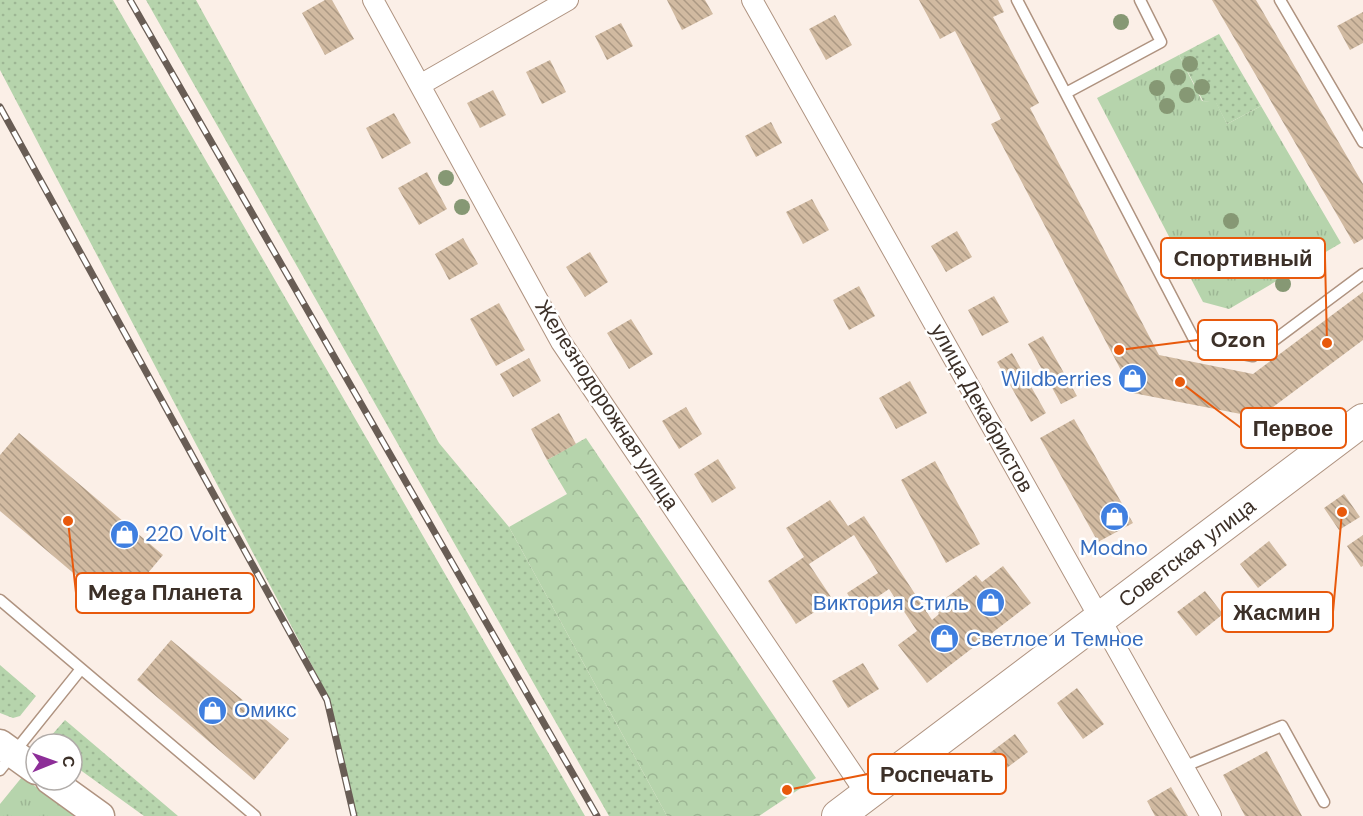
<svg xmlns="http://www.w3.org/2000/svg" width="1363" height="816" viewBox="0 0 1363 816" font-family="'DM Sans',sans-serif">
  <defs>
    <pattern id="grass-dots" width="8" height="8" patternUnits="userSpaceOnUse" patternTransform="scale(1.5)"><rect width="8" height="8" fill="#b6d4ac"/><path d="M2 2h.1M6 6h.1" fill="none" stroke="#9db694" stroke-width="1.8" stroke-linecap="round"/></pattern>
    <pattern id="forest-crowns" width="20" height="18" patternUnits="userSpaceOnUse" patternTransform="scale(1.5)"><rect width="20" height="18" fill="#b6d4ac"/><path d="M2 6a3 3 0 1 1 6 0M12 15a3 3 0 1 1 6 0" fill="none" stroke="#9db694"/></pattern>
    <pattern id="park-tufts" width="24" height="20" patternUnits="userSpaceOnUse" patternTransform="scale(1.5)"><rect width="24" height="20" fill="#b6d4ac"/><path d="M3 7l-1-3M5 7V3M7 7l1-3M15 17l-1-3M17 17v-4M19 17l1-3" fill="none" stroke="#9db694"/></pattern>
    <pattern id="building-back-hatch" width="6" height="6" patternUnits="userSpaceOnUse" patternTransform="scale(1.5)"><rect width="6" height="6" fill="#d1baa1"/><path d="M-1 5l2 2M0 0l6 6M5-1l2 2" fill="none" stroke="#ab9883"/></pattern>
  </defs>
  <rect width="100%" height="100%" fill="#fbefe7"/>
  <path fill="url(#grass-dots)" d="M0 0H113L585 816H357L329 698 0 70Z
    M146 0H196L439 443 509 527 667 816H609Z
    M1219 34 1261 106 1227 124 1216 103 1203 101 1179 55Z
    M0 665 36 696 20 716 13 718 0 713Z
    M65 720 178 816H144L72 764V744H48L50 737Z"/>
  <path fill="url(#forest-crowns)" d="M586 438 816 778 759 816H667L509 527 567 494 547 460Z"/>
  <path fill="url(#park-tufts)" d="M1179 55 1202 101 1216 102 1227 124 1261 106 1341 243 1229 309 1203 302 1097 98Z
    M22 777 77 816H0V804Z"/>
  <path fill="url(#building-back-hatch)" d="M325 0H332L354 39 325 55 302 13Z
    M667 0H705L713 14 682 30Z
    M919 0H998L1004 12 993 17 1039 103 1030 108 1159 355 1253 374 1363 292V340L1269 410 1251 416 1133 393 991 124 1001 119 955 31 940 39Z
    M1212 0H1256L1363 184V239L1354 244Z
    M1363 12V43L1350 50 1337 26Z
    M835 15 852 45 826 60 809 29Z
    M621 23 633 46 607 60 595 36Z
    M550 60 566 92 542 104 526 72Z
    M493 90 506 115 480 128 467 103Z
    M394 113 411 143 382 159 366 128Z
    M771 122 782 143 756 157 745 136Z
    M427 172 447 209 419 225 398 188Z
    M812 199 829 230 803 244 786 212Z
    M957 231 972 257 946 272 931 246Z
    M463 238 478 264 449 280 435 254Z
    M590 252 608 282 585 297 566 267Z
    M859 286 875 316 849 330 833 300Z
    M994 296 1009 322 982 336 968 310Z
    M499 303 525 350 496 366 470 319Z
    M631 319 653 354 629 369 607 333Z
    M1043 336 1077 396 1061 404 1028 344Z
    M1012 353 1046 413 1031 422 997 362Z
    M529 358 541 381 513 397 500 374Z
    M910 381 927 413 896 429 879 398Z
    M686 407 702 434 679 449 662 421Z
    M559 413 576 444 547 460 531 429Z
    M1074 419 1133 523 1098 542 1040 438Z
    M19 433 163 555 117 610 0 511V455Z
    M718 459 736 488 712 503 694 474Z
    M935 461 980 544 946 563 901 480Z
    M1344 494 1360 517 1339 530 1324 508Z
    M830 500 848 526 864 516 932 620 939 614 934 607 976 575 982 582 1003 566 1031 603 927 683 898 645 917 631 889 589 858 610 847 593 878 573 854 535 809 564 833 600 796 624 768 581 804 557 786 528Z
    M1363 535V566L1361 567 1347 546Z
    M1269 541 1287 565 1258 588 1240 564Z
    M1205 591 1223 614 1196 636 1177 612Z
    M171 640 289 739 254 780 137 680Z
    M863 663 879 689 848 708 832 681Z
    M1077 688 1104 724 1083 739 1057 703Z
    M1015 734 1028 752 992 779 979 761Z
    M1267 751 1302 816H1245L1223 775Z
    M1171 787 1188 816H1155L1147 801Z"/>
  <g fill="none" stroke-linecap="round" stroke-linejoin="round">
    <defs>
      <path id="lane" d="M1017 0 1197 345 1253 356 1363 274
        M1280 0 1363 142
        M1066 93 1161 42 1140 0
        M0 600 255 816
        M1183 767 1282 726 1324 802
        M0 770 81 669"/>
      <path id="street" d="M373 0 561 342 867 795
        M752 0 1211 816
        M420 85 568 0"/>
      <path id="secondary" d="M0 744 36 770
        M50 780 100 816"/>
      <path id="primary" d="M838 816 1363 420"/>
    </defs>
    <use href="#lane" stroke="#af9380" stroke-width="13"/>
    <use href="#street" stroke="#af9380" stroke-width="22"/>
    <use href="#secondary" stroke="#af9380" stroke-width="31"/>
    <use href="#primary" stroke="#af9380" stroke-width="34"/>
    <use href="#lane" stroke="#fff" stroke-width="10"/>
    <use href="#street" stroke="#fff" stroke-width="20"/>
    <use href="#secondary" stroke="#fff" stroke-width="28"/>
    <use href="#primary" stroke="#fff" stroke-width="32"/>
    <defs>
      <path id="rail" d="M130 0 597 816
        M0 107 327 700 354 816"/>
    </defs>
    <use href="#rail" stroke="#695d55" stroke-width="7"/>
    <use href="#rail" stroke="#fff" stroke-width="4.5" stroke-dasharray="14" stroke-linecap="butt"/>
  </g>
  <g fill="#869874">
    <circle cx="1121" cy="22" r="8"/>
    <circle cx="1190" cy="64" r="8"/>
    <circle cx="1178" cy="77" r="8"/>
    <circle cx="1202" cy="87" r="8"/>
    <circle cx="1157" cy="88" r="8"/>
    <circle cx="1187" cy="95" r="8"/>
    <circle cx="1167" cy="106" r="8"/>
    <circle cx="446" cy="178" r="8"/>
    <circle cx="462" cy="207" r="8"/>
    <circle cx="1231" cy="221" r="8"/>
    <circle cx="1283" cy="284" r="8"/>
  </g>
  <defs>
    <symbol id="shop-disc" viewBox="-11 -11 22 22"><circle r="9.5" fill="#3f7fe0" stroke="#fff"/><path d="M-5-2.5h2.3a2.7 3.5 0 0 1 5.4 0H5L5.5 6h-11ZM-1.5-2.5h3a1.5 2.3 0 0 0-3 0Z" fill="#fff"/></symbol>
  </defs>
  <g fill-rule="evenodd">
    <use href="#shop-disc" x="1116" y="362" width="33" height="33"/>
    <use href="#shop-disc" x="1098" y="500" width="33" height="33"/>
    <use href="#shop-disc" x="108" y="518" width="33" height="33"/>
    <use href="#shop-disc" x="974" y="586" width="33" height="33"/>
    <use href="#shop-disc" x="928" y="622" width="33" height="33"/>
    <use href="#shop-disc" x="196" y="694" width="33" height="33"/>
  </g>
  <g text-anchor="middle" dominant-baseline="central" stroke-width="5" stroke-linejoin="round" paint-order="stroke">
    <g font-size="21" fill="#366cbe" stroke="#fff" text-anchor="start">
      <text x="1112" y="379" text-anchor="end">Wildberries</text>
      <text x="145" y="534">220 Volt</text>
      <text x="1114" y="548" text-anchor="middle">Modno</text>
      <text x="969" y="603" text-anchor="end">Виктория Стиль</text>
      <text x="966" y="639">Светлое и Темное</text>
      <text x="234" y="710">Омикс</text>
    </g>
    <g font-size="21" fill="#3c3028" stroke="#fff">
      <text transform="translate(607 405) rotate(57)">Железнодорожная улица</text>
      <text transform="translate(982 408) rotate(61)">улица Декабристов</text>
      <text transform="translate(1187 553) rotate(-37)">Советская улица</text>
    </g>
  </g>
  <path fill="none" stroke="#e8590c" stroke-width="2" d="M1327 343L1325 258M1119 350L1198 340M1180 382L1241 428M68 521L76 593M1342 512L1333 612M787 790L868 774"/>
  <g fill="#e8590c" stroke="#fff" stroke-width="2">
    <circle cx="1327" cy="343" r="6"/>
    <circle cx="1119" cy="350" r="6"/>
    <circle cx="1180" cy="382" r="6"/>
    <circle cx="68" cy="521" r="6"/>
    <circle cx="1342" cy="512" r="6"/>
    <circle cx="787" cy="790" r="6"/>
  </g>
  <g fill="#fff" stroke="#e8590c" stroke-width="2">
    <rect x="1161" y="238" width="164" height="40" rx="6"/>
    <rect x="1198" y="320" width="79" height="40" rx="6"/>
    <rect x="1241" y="408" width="105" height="40" rx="6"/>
    <rect x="76" y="573" width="178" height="40" rx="6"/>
    <rect x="1222" y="592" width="111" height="40" rx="6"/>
    <rect x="868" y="754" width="138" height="40" rx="6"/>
  </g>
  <g font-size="22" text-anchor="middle" font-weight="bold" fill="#3c3028">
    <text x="1243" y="266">Спортивный</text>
    <text x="1238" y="347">Ozon</text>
    <text x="1293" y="436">Первое</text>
    <text x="165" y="600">Mega Планета</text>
    <text x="1277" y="620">Жасмин</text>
    <text x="937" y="782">Роспечать</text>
  </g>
  <g transform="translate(54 762) rotate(89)"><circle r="28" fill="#ffffff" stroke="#b1aca9" stroke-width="1.5"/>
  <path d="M0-4.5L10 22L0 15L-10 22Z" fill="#8d2e98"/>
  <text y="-9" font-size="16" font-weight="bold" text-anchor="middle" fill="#3c3028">С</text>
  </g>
</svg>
